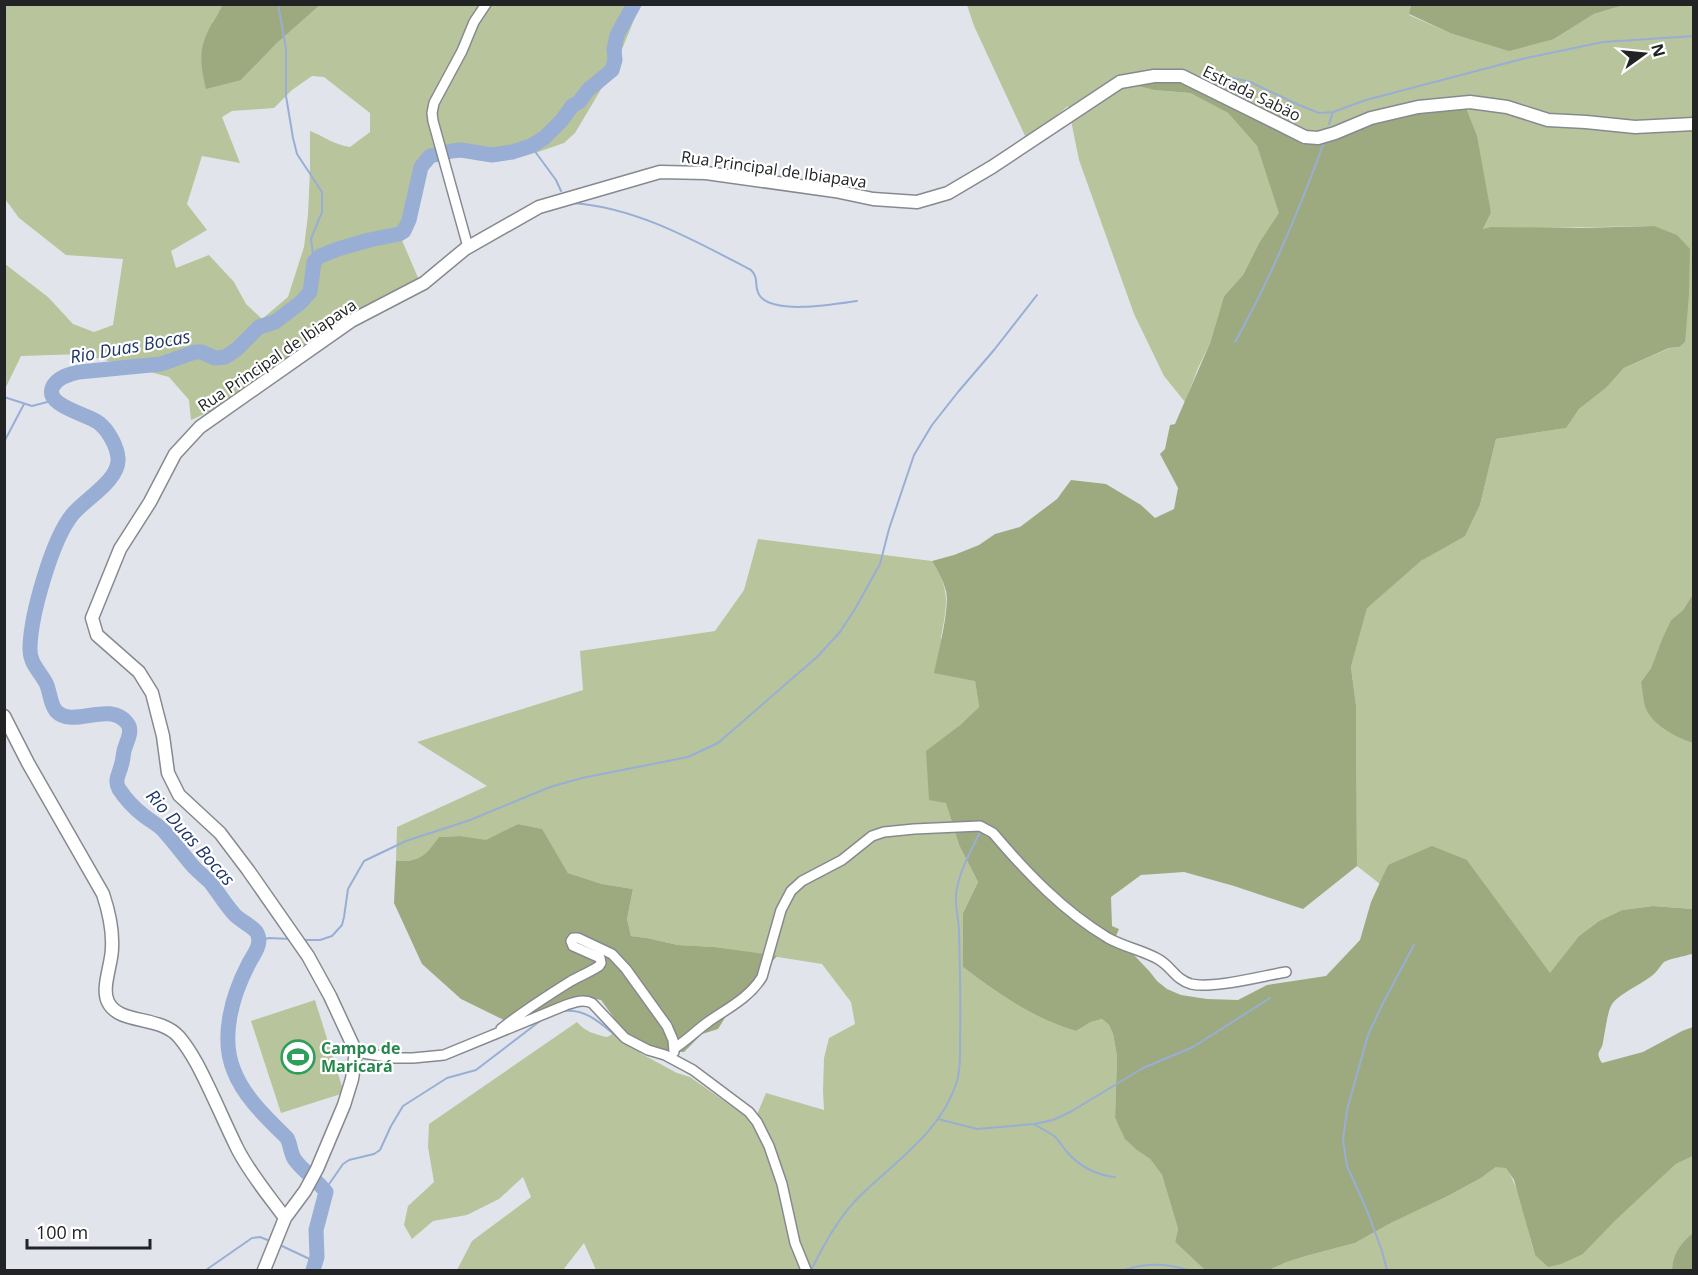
<svg xmlns="http://www.w3.org/2000/svg" width="1698" height="1275" viewBox="0 0 1698 1275" font-family="'Open Sans',sans-serif">
  <rect width="100%" height="100%" fill="#e1e5eb"/>
  <path fill="#b8c49b" fill-rule="evenodd" d="M5 5H222L220 11 212 23 241 80 277 43 320 5H640L616 64 575 133 564 143 538 152 508 156 489 152 461 156 438 160 423 166 401 238 419 280 240 398 191 420 189 400 169 377 82 354 21 356 5 389V264L48 297 73 324 94 332 113 325 123 259 66 255 19 218 5 199ZM312 76 324 77 370 113V132L350 147C335 145 323 136 310 131V170L308 215 304 247 288 297 262 319 246 304 234 282 209 255 176 268 171 251 207 230 187 204 202 156 240 163 222 117 232 111 274 108 292 90Z
    M967 5H1411L1409 15 1450 33 1554 39 1594 14 1624 5H1693V594L1683 610 1671 620 1662 639 1651 668 1641 682 1664 729 1693 743V909L1653 906 1622 910 1599 921 1579 936 1550 974 1467 860 1388 865 1380 884 1357 866 1356 705 1351 667 1367 607 1421 561 1465 535 1480 505 1496 439 1565 428 1579 409 1606 388 1624 368 1670 348 1679 347 1654 226 1483 229 1491 213 1487 199 1401 116 1354 130 1331 141 1289 126 1237 95 1155 90 1190 93 1228 113 1257 146 1280 213 1259 243 1243 275 1224 296 1210 343 1198 368 1185 402 1164 376 1134 314 1079 160 1068 106 1027 140 974 26Z
    M758 539 932 561C951 591 947 604 941 638L975 681 979 707 959 726 946 802 959 845 978 882 963 913V967C997 993 1034 1019 1076 1031L1091 1022 1102 1019 1109 1025 1113 1034 1117 1056 1115 1119 1138 1151 1150 1159 1162 1175 1178 1229 1175 1242 1205 1270H596L584 1243 563 1270H457L472 1241 531 1197 523 1177 499 1199 467 1215 433 1221 412 1239 404 1225 408 1206 434 1182 428 1147 429 1124 577 1022C586 1032 594 1034 607 1037L618 1031 640 1053 677 1073 690 1077 754 1122 766 1093 824 1110 823 1091 824 1058 829 1038 855 1024 851 1002 822 964 715 947 678 945 647 938 631 936 627 919 633 889 602 884 568 873 541 829 518 824 486 841 460 836 439 837C426 856 420 862 396 861L397 827 487 786 417 742 583 690 580 651 715 631 744 590Z
    M315 1000 344 1093 281 1113 251 1021Z
    M1693 1156V1233C1681 1242 1672 1255 1672 1270H1269L1287 1262 1306 1256 1355 1243 1391 1223 1448 1196 1481 1178 1496 1167H1506C1522 1193 1526 1227 1535 1255L1583 1254 1616 1220 1676 1164Z"/>
  <path fill="#9daa7f" d="M222 5V4L320 5 277 43 241 80 206 89C200 64 198 49 211 25 215 18 220 12 222 5Z
    M1411 5V4L1624 5 1594 14 1554 39 1509 51 1450 33 1409 14Z
    M1180 77 1237 95 1289 126 1331 141 1336 135 1401 116 1464 103 1477 136 1491 213 1483 229 1491 227 1580 228 1654 226 1677 235 1690 249 1689 295 1685 342 1679 347 1669 348 1624 368 1606 388 1579 409 1566 428 1496 439 1480 505 1465 536 1421 561 1367 608 1351 667 1356 705 1357 866 1303 909 1234 886 1184 872 1141 875 1111 897 1112 926 1119 929 1116 936 1150 972 1157 981 1167 989 1181 995 1207 999 1238 1000 1267 985 1326 976 1360 940 1371 902 1388 865 1432 846 1467 860 1550 973 1579 936 1599 921 1622 910 1653 906 1693 909V955L1691 954C1683 957 1671 958 1664 962 1661 965 1658 970 1655 973 1645 983 1617 994 1611 1006 1607 1014 1605 1033 1603 1042 1602 1052 1594 1051 1602 1063L1643 1052 1682 1031 1693 1027V1156L1676 1164 1616 1220 1583 1254 1561 1264 1548 1267 1535 1255 1514 1180 1506 1168 1496 1167 1481 1178 1448 1196 1391 1223 1355 1243 1306 1256 1287 1262 1269 1270H1205L1175 1242 1178 1229 1162 1175 1150 1159 1138 1151 1125 1139 1115 1118 1117 1056 1113 1034 1109 1025 1102 1019 1091 1022 1076 1031C1034 1019 997 993 963 967V913L978 882 959 845 946 803 929 800 926 751 959 726 979 707 975 681 934 673C938 654 950 608 946 591 943 580 938 571 932 561L954 555 979 545 995 534 1020 527 1057 499 1071 480 1106 484 1141 505 1155 518 1174 509 1178 488 1160 454 1165 449 1170 425 1175 424 1210 343 1224 296 1243 275 1259 243 1279 213 1257 146 1228 113 1190 93 1155 90 1118 81Z
    M1693 594 1694 743H1693C1676 737 1656 727 1647 711 1643 703 1643 691 1641 682L1651 668 1662 639 1671 620 1683 610Z
    M518 824 542 829 568 873 602 884 633 889 627 919 631 936 647 938 678 945 715 947 777 956 731 1008 718 1029 702 1034 684 1052 663 1051 645 1047 640 1053 618 1031 617 1022 601 1000 585 997 510 1023 461 999 422 964 394 903 396 861C420 862 425 856 439 837L460 836 486 840Z
    M1693 1233V1270H1672C1672 1255 1681 1242 1693 1233Z"/>
  <g fill="none" stroke-linecap="round" stroke-linejoin="round">
    <path stroke="#99aed5" stroke-width="2" d="M278 4 286 49V96L293 138 297 154 322 192V212L311 239 314 262
      M1207 72 1250 82 1299 105 1319 113 1333 112 1366 100 1522 59 1603 42 1694 36
      M1329 124 1333 112
      M531 146 556 180 561 191
      M573 203C638 208 695 241 751 270 760 279 753 287 760 296 774 315 836 304 857 301
      M1235 342C1271 278 1299 211 1324 142
      M4 397 32 406 55 400
      M4 442 24 404
      M302 940H320L332 936 342 925 344 917 348 889 364 861 406 841 470 820 550 787 582 778 688 757 718 743 817 657 840 632 855 609 880 564 889 529 914 455 932 425 958 392 994 350 1037 295
      M258 941 269 938 291 939
      M563 1011C588 1008 603 1026 620 1039
      M938 1119 977 1129 1034 1124 1053 1120 1072 1111 1143 1068 1193 1047 1270 998
      M1034 1124C1040 1128 1048 1132 1054 1136 1059 1140 1062 1146 1066 1151 1079 1166 1095 1175 1115 1177
      M325 1190 343 1164 349 1160 374 1154 380 1150 391 1126 403 1106 447 1078 476 1070 544 1018
      M282 1246 316 1262
      M206 1270 252 1238 260 1237 270 1241
      M811 1270C825 1243 839 1216 861 1195 897 1160 942 1131 957 1081 961 1068 960 1055 960 1041 961 1004 960 968 959 932 959 920 955 907 956 895 958 873 971 851 980 832
      M1124 1270C1146 1263 1165 1263 1188 1270
      M1387 1270 1382 1251 1366 1208 1347 1166 1343 1140 1347 1110 1368 1035 1384 1001 1414 945"/>
    <path stroke="#99aed5" stroke-width="15" d="M313 1270 317 1257 316 1230 326 1192C318 1181 304 1172 295 1160 290 1153 291 1145 287 1138 267 1118 244 1097 234 1071 220 1038 232 996 248 965 253 955 263 944 257 933 254 927 239 920 234 914 225 904 218 892 210 882 204 876 197 871 192 865 182 853 173 841 163 830 157 824 149 820 143 815 134 808 125 798 119 789 114 780 119 775 121 766 123 761 123 756 124 751 126 742 134 731 127 723 109 700 73 729 56 711 50 704 50 691 46 683 39 670 29 663 30 647 31 614 52 540 72 515 85 499 120 480 118 458 117 446 108 430 99 423 88 414 43 406 53 386 59 377 69 374 79 372L161 364 195 352H201L215 358 225 357 237 349 259 327 275 322 300 303 310 292 314 262 320 256 338 249 369 240 399 234 404 231 409 220 421 167 430 156 452 151 461 150 492 155 512 152 531 146 544 138 562 120 572 106 579 102 588 90 612 70 615 60 614 49 617 35 634 4"/>
    <defs>
      <path id="minor" d="M468 247 433 121 432 113 434 103 462 51 474 22 486 4
        M501 1029C523 1011 547 996 571 981 580 976 590 972 599 966L601 963 600 958 573 946 571 941 573 938H578L612 954 626 969 667 1026 673 1040 674 1052
        M675 1048C687 1040 697 1030 708 1022 728 1008 749 998 762 977L781 910 791 891 802 881 842 860 872 836 884 832 914 829 980 826 993 833C1027 873 1063 911 1108 938 1124 947 1142 950 1158 959 1171 966 1176 980 1191 984 1213 989 1262 976 1286 972
        M356 1052 394 1058H413L444 1055 566 1005C575 1002 583 999 592 1003L625 1038 648 1050 665 1055 693 1070 749 1112 757 1122 769 1146 782 1184 795 1243 806 1270"/>
      <path id="tertiary" d="M4 716 28 763 103 894C109 912 113 930 112 948 112 964 101 988 108 1002 119 1025 160 1015 179 1037 186 1045 192 1055 197 1064 212 1092 224 1122 238 1150 251 1175 269 1196 285 1218
        M264 1270 285 1218 305 1191 317 1169 344 1105 352 1079 356 1052 330 996 308 956 248 870 220 833 179 795 168 773 163 736 152 693 139 672 97 635 92 618 120 549 150 502 175 454 200 427 351 321 424 283 465 249 539 207 660 172 706 173 835 191 873 199 917 202 948 193 992 167 1120 82 1154 76H1182L1305 137 1318 138 1335 133 1371 118 1418 107 1470 102 1507 107 1548 120 1586 122 1635 127 1694 124"/>
    </defs>
    <use href="#minor" stroke="#868a8f" stroke-width="12"/>
    <use href="#tertiary" stroke="#868a8f" stroke-width="15"/>
    <use href="#minor" stroke="#fff" stroke-width="9"/>
    <use href="#tertiary" stroke="#fff" stroke-width="12"/>
  </g>
  <defs>
    <symbol id="stadium-ring" viewBox="-11 -11 22 22"><circle r="9.5" fill="#fff" stroke="#2e9e5b" stroke-width="1.5"/><path d="M0-5a6.5 5 0 1 0 0 10a6.5 5 0 1 0 0-10ZM-3.5-1.8h7v3.6h-7Z" fill="#2e9e5b"/></symbol>
  </defs>
  <g fill-rule="evenodd">
    <use href="#stadium-ring" x="279" y="1038" width="38" height="38"/>
  </g>
  <g text-anchor="middle" dominant-baseline="central" stroke-width="4.5" stroke-linejoin="round" paint-order="stroke">
    <g font-size="16" fill="#212324" stroke="#fff">
      <text transform="translate(1252 93) rotate(26)">Estrada Sabäo</text>
      <text transform="translate(774 169) rotate(8)">Rua Principal de Ibiapava</text>
      <text transform="translate(277 355) rotate(-34)">Rua Principal de Ibiapava</text>
    </g>
    <g font-size="16" font-weight="bold" fill="#27864d" stroke="#fff" text-anchor="start">
      <text x="321" y="1048">Campo de<tspan x="321" dy="18">Maricará</tspan></text>
    </g>
    <g font-size="18" font-style="italic" fill="#1f3668" stroke="#fff">
      <text transform="translate(130 346) rotate(-10)">Rio Duas Bocas</text>
      <text transform="translate(191 837) rotate(48)">Rio Duas Bocas</text>
    </g>
  </g>
  <rect width="1698" height="1275" fill="none" stroke="#212324" stroke-width="12"/>
  <g transform="translate(1644 54) rotate(75)" stroke="#ffffff" stroke-width="4.5" paint-order="stroke">
  <path d="M0-4.5L10 22L0 15L-10 22Z" fill="#212324"/>
  <text y="-9" font-size="16" font-weight="bold" text-anchor="middle" fill="#212324">N</text>
  </g>
  <path d="M27 1239v9h123v-9" fill="none" stroke="#212324" stroke-width="3"/>
  <text x="36" y="1239" font-size="18" fill="#212324" stroke="#ffffff" stroke-width="4.5" paint-order="stroke">100 m</text>
</svg>
